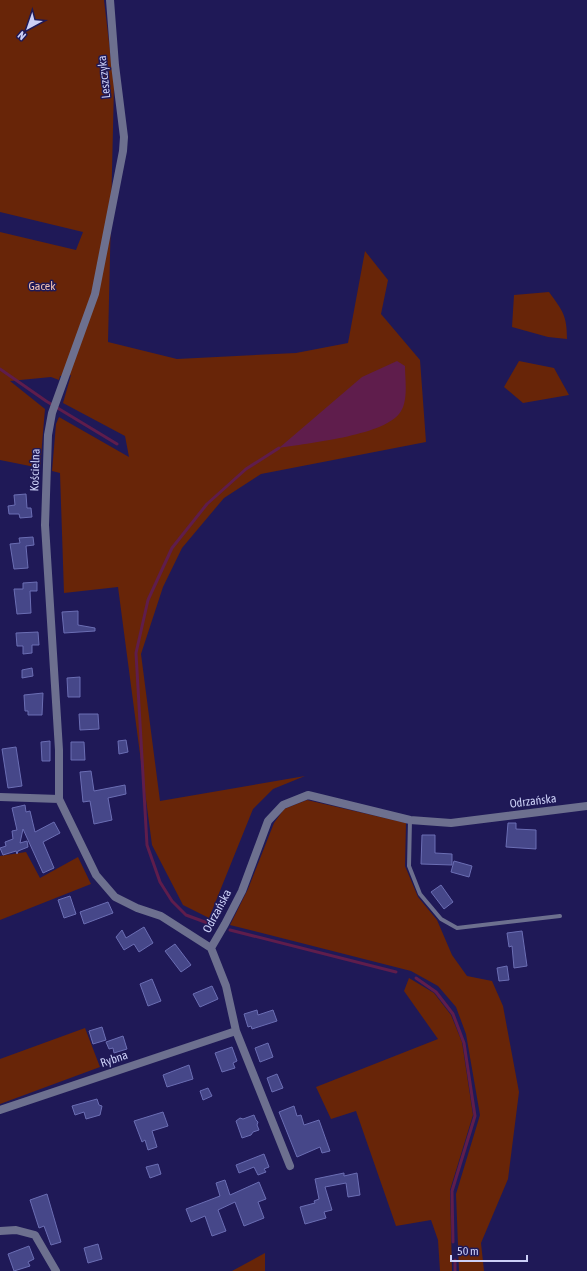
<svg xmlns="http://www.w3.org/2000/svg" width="587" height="1271" viewBox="0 0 587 1271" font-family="'Asap Condensed',sans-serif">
  <rect width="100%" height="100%" fill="#1f1957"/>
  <path fill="#682508" d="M0 0H104L114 85 108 342 177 359 296 353 348 343 365 251 388 280 381 314 420 360 426 442 261 474 224 498 182 548 163 587 141 654 160 801 305 776 273 789 253 809 209 918 183 905 152 845 118 587 64 593 60 473 52 471 56 424 59 417 129 457 125 436 63 403 71 375 60 376 59 380 51 377 10 381 45 409 40 468 0 460V232L76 250 83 232 0 212Z
    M549 292C563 311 567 316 567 339L548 337 512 327 514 295Z
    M519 361 554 368 569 395 523 403 504 387Z
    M307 800 406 823 405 866 418 897 437 920 452 955 467 976 492 981 503 1006 519 1092 508 1179 481 1243 484 1271H459L456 1194 480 1115 466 1034 456 1007 438 986 411 971 230 925 248 889 274 823 284 809Z
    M26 852 40 878 78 857 91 884 0 920V856Z
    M409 978 434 993 451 1015 462 1042 473 1115 450 1190 452 1271H440L438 1240 431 1220 396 1226 356 1111 331 1119 316 1087 438 1039 404 991Z
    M85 1028 100 1067 0 1104V1059Z
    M265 1253V1271H232Z"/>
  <path fill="#5f1d4c" d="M397 361 405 366C405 380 409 403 399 414 381 436 308 443 279 448L362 377Z"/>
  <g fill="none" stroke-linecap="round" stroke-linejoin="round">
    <path stroke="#5f1d4c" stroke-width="3" d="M0 369 46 401 117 444
      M213 925 186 915 172 901 160 882 147 845 136 653 148 600 172 548 207 504 246 469 279 448
      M230 930 396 972
      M416 978 436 992 453 1014 464 1043 475 1116 452 1191 453 1242
      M455 1260V1271"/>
  </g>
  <path fill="#464789" stroke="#6b6eb4" d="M26 494 27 508H31L32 517 20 518 19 514H9L8 506 15 505 14 495Z
    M33 537 34 545 26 546 28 568 14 569 10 544 20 543 19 538Z
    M37 582V591H30L31 613 17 614 14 589H23V583Z
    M78 611V625L95 628V631L64 633 62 612Z
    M38 632 39 645H32V653L23 654V646H17L16 633Z
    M32 668 33 676 22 678V670Z
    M80 677V697H68L67 678Z
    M43 693 42 715H28V711H25L24 695Z
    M79 714H98L99 729 80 730Z
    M126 740 128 752 119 754 118 741Z
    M50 741V761H42L41 742Z
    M71 742H84L85 760H71Z
    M16 747 22 786 8 788 2 749Z
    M91 771 94 791 125 785 126 794 108 798 112 820 94 824 90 801 83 802 80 772Z
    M25 805 26 812 30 811 35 832 54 822 60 833 43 842 54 868 43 873 23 829 20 843 27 841 28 847 18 851 17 854 16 851 3 855 0 848 6 846 5 842 13 839 12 831 17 830 12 808Z
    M508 823H516V829L536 830V849L506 847Z
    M422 835H435V853L452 854V865L421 864Z
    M454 861 472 866 469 877 451 872Z
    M441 885 453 902 444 909 431 892Z
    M70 896 76 914 64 918 58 900Z
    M108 902 113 913 84 924 80 912Z
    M144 927 153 943 139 952 134 944 124 950 116 937 122 930 126 938Z
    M522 931 527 966 514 968 512 946 509 947 507 933Z
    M175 944 191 965 181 972 165 951Z
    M507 966 509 980 499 981 497 968Z
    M152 979 161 1001 148 1006 140 984Z
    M212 986 218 999 200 1007 193 994Z
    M257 1010 258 1015 273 1010 277 1021 252 1029 251 1026 248 1027 244 1014Z
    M102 1027 106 1040 93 1044 89 1031Z
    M123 1036 127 1049 114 1053 113 1048 109 1049 106 1042Z
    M268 1043 273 1057 260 1062 255 1048Z
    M232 1047 237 1061 233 1063 235 1068 222 1072 215 1053Z
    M189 1065 193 1079 167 1087 163 1075Z
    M277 1074 283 1088 272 1092 267 1078Z
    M208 1088 212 1096 203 1100 200 1091Z
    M97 1099 99 1105 102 1106 100 1115 86 1119 84 1112 75 1115 72 1106Z
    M294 1106 297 1116 301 1115 304 1125 319 1120 330 1151 322 1153 320 1147 297 1157 279 1112Z
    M163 1112 168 1126 152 1131 157 1147 148 1150 145 1140 142 1142 134 1121Z
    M254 1115 256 1120 258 1122 257 1125 259 1130 253 1132 251 1135 242 1138 236 1121 240 1118 243 1119Z
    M264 1154 269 1167 264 1169 266 1172 258 1175 254 1167 239 1173 236 1165Z
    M158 1164 161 1174 150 1178 146 1167Z
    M344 1173V1176L357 1173 360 1195 348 1197 346 1183 325 1187 332 1210 324 1212 326 1218 305 1224 300 1207 315 1203 314 1201 319 1199 315 1179Z
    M225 1180 230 1195 259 1182 266 1199 258 1202 264 1218 244 1226 235 1202 218 1210 226 1231 212 1236 205 1216 191 1222 186 1209 220 1196 216 1183Z
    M47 1194 61 1242 51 1245 44 1226 39 1228 30 1200Z
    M98 1244 102 1259 88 1263 84 1248Z
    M29 1246 34 1259 28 1262 30 1266 14 1271 8 1254Z"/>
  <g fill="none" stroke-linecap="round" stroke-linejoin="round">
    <path stroke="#6d708f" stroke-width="4" d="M410 820 409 866 420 894 441 919 457 928 560 916"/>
    <path stroke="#6d708f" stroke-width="8" d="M110 0 115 65 124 137 123 151 95 294 52 413 48 435 45 525 59 750V799L96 875 115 897 137 908 161 916 211 948
      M0 797 59 799
      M211 948 225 924 242 891 268 821 283 805 308 795 410 820 451 823 587 806
      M236 1031 290 1166
      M0 1110 236 1031 226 986 211 948
      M0 1231 16 1230 35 1235 56 1271"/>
  </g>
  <g text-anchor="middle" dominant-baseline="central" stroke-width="3" stroke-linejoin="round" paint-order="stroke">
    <g font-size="12" fill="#ccd0f7" stroke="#1f1957">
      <text transform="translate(104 77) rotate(-96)">Leszczyka</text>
      <text transform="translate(35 470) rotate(-88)">Kościelna</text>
      <text transform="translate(533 801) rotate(-7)">Odrzańska</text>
      <text transform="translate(217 911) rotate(-62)">Odrzańska</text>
      <text transform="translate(114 1059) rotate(-19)">Rybna</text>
    </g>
    <g font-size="12" fill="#f2c4b4" stroke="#1f1957">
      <text x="42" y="286">Gacek</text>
    </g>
  </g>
  <g transform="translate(28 28) rotate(220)" stroke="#1f1957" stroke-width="3" paint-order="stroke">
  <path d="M0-3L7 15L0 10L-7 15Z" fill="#ccd0f7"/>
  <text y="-6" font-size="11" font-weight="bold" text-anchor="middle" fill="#ccd0f7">N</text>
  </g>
  <path d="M451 1255v6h76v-6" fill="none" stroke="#ccd0f7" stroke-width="2"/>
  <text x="457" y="1255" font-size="12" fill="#ccd0f7" stroke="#1f1957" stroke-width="3" paint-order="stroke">50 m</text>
</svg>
